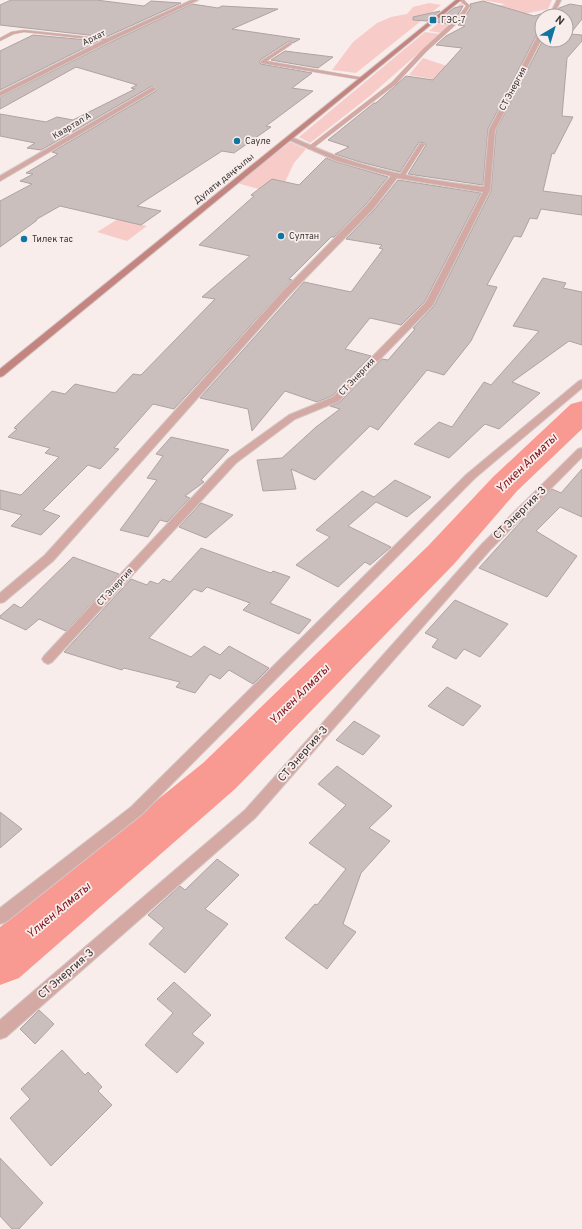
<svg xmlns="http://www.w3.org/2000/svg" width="582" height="1229" viewBox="0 0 582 1229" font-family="Overpass,sans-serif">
  <rect width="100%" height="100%" fill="#f8edeb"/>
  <path fill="#f7ccc8" d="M482 0H552L548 9 529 13H471L505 4Z
    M429 3 441 5 356 73 332 70 353 42 377 23 391 17 407 14 413 7Z
    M461 3 464 5 458 18 442 33 429 31Z
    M425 32 440 34 371 95 310 143 299 137Z
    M423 58 450 67 457 90 432 79 409 75Z
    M290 142 306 149 294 163 285 182 259 189 237 183Z
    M118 219 147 226 127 241 97 232Z"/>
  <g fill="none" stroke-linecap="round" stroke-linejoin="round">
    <path fill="#f99a92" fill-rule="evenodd" d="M582 401V429L517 491 454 564 235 789 19 978 0 985V927L203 763 428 546 493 477 571 404Z"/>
  </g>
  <path fill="#cbbfbe" stroke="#aea3a2" d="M11 0H96L144 6 151 1 181 3 106 37 0 25V5Z
    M483 1 534 16 550 11 548 16H542V30L538 32 488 129 483 185 408 174 426 145 425 143 419 142 400 172 360 162 335 154 349 147 328 140 374 103H376L406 76 433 80 462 48 436 45 446 36 465 26 458 25 463 20 471 7 470 4Z
    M192 4 218 8 222 6 278 9 232 29 300 39 293 43 289 41 260 60V63L261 64 312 73 292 88 313 91 266 126 271 127 234 153 222 151 137 206 161 211 141 225 60 206 37 219 36 221 0 247V201L32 184 20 181 33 174 26 173 58 154 52 152 156 91 157 89 152 86 41 150 27 148 35 143 0 136V114L46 122 57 117 73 120 135 89 131 88 137 85 76 67 0 109V97L111 42Z
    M570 4 582 6V19L570 34 582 35V41L567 58 562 116 573 117 554 154 552 153 543 191 582 196V215L541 209 537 219 530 218 521 237 514 236 487 285 497 287 471 341 444 375 427 370 378 430 370 426 315 480 291 469 296 489 263 491 257 460 282 458 316 427 340 409 330 406 340 402 382 359 388 360 415 329 413 328 434 306 491 191 496 130 543 40H566V16H555L559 8Z
    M463 6 457 16 448 24 436 22 454 8Z
    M440 11 427 21 413 20V17Z
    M33 35 98 41 0 90V51Z
    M285 51 333 57 318 68 271 60Z
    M326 158 337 162 388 177 366 204 334 237H331L289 279 292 280 174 409 153 404 114 448 119 449 100 469 88 465 43 510 60 516 41 535 11 526 22 515 0 509V490L21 495 59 457 45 453 50 448 8 437 17 429 14 428 52 391 65 394 75 384 115 393 133 374 141 375 215 299 202 297 250 256 199 245 254 196 251 195 272 179 299 185Z
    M398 180 481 193 425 301 401 325 370 318 345 349 371 356 332 396 317 402 285 391 252 431 248 409 200 398 304 282 351 292 383 249 379 248 382 245 346 239 374 210Z
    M543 278 566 283 563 288 582 292V345L569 341 512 382 540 393 499 429 485 424 449 458 414 444 439 422 452 427 484 382 491 385 539 331 513 326Z
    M171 437 229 450 201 480 204 482 185 496 190 498 167 522 160 520 148 537 120 530 157 480 147 478 163 456 156 454Z
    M582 469V517L560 507 536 531 577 556 547 597 479 568 524 518 552 489 561 493Z
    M395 480 431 497 407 517 376 502 348 526 391 547 370 565 365 562 338 587 296 565 330 537 316 530 362 491 374 497Z
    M201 503 233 515 206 538 179 527Z
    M201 548 271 573 273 571 290 577 270 603 311 620 299 634 243 610 250 603 207 587 202 592 194 589 149 638 191 657 204 646 220 655 229 646 269 668 253 684 229 670 220 679 210 674 195 693 176 687 180 682 124 668 122 670 64 652 131 579 147 585 150 581 158 584 163 579 170 582Z
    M73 557 119 574 66 631 39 619 26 630 0 618V616L14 604 21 608Z
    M455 600 508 624 480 657 464 649 456 659 432 647 438 639 425 633Z
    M447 687 481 706 463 726 428 706Z
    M354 721 380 736 363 755 336 740Z
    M337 766 392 806 369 828 390 841 361 873 343 924 356 932 327 969 285 938 315 904 317 905 346 869 309 843 346 805 318 784Z
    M0 812 22 829 0 848Z
    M217 859 239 875 205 909 228 924 185 973 149 944 164 928 148 915 180 886 185 890Z
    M174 982 211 1015 192 1034 204 1043 177 1073 145 1045 173 1013 157 999Z
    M39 1010 54 1024 35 1044 20 1029Z
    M62 1050 85 1075 88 1072 102 1087 98 1091 112 1105 51 1166 10 1118 30 1099 21 1089Z
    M0 1158 43 1203 19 1229H12L0 1216Z"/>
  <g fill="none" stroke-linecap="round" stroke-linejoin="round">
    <defs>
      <path id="lane" d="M459 0H464L470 6 462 19 427 51 396 84 312 149H308V147L392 82 423 49 458 17 466 6Z
        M24 30 108 39 110 40 108 41 24 32 14 34 0 41V38L11 32Z
        M290 42 292 44 267 61 365 78 362 80 261 63V61Z
        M420 143 425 144 404 177H400L399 176Z"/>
      <path id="street" d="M192 0H198L110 41 0 96V92L106 39Z
        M557 0H561L553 16H549Z
        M542 31V38L495 130 490 190 433 305 339 401 295 419 236 463 52 662 48 664 44 662 42 659 44 656 228 459 289 415 333 397 426 302 483 192 397 178 373 209 290 294 53 561 4 602 0 603V593L45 555 284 290 367 205 391 176 337 161 287 139V137H291C308 144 325 152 342 158 388 174 436 181 484 187L489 130 539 33Z
        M153 87 156 89 155 90 0 181V176Z
        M582 380V388L475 478 141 815 6 922 0 924V908L131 807 467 474 579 381Z
        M582 448V457L490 550 255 818 6 1037 0 1039V1020L245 810 482 544 578 449Z"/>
      <path id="secondary" d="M456 0H461L3 376 0 377V369Z"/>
    </defs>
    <use href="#lane" stroke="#d2c8c6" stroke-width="1"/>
    <use href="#street" stroke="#d2c8c6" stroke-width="2"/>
    <use href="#secondary" stroke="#d2c8c6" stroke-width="2"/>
    <use href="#lane" fill="#d4a9a4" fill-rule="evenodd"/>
    <use href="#street" fill="#d4a9a4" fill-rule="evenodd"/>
    <use href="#secondary" fill="#c48580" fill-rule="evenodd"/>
  </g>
  <g fill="#1175a1" stroke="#f8edeb" stroke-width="1.5">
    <rect x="429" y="16" width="8" height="8" rx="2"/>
    <circle cx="237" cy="141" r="4"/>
    <circle cx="281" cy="236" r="4"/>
    <circle cx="24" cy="239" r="4"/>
  </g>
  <g text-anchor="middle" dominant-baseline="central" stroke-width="3.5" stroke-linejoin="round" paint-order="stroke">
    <g font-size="9" fill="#383333" stroke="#f8edeb" text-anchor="start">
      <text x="441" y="20">ГЭС-7</text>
      <text x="245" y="141">Сауле</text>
      <text x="289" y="236">Султан</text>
      <text x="32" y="239">Тилек тас</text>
    </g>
    <g font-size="9" fill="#383333" stroke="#f8edeb">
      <text transform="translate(94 38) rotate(-26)">Архат</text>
      <text transform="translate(513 89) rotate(-62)">СТ Энергия</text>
      <text transform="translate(72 126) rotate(-31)">Квартал А</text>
      <text transform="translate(224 179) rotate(-39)">Дулати даңғылы</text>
      <text transform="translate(357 377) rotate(-46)">СТ Энергия</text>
      <text transform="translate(115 587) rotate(-47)">СТ Энергия</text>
    </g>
    <g font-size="11" fill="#383333" stroke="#f8edeb">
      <text transform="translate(520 513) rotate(-45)">СТ Энергия-3</text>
      <text transform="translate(303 754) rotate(-49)">СТ Энергия-3</text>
      <text transform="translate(66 974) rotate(-41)">СТ Энергия-3</text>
    </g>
    <g font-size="12" font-style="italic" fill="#821118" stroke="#f8edeb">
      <text transform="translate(527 464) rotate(-44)">Үлкен Алматы</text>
      <text transform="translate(300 695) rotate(-45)">Үлкен Алматы</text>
      <text transform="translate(59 911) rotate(-40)">Үлкен Алматы</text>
    </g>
  </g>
  <g transform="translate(554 28) rotate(38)"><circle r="19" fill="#f8edeb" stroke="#aba3a1"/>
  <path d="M0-3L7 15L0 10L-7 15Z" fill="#1175a1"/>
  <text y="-6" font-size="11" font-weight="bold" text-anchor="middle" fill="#383333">N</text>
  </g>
</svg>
